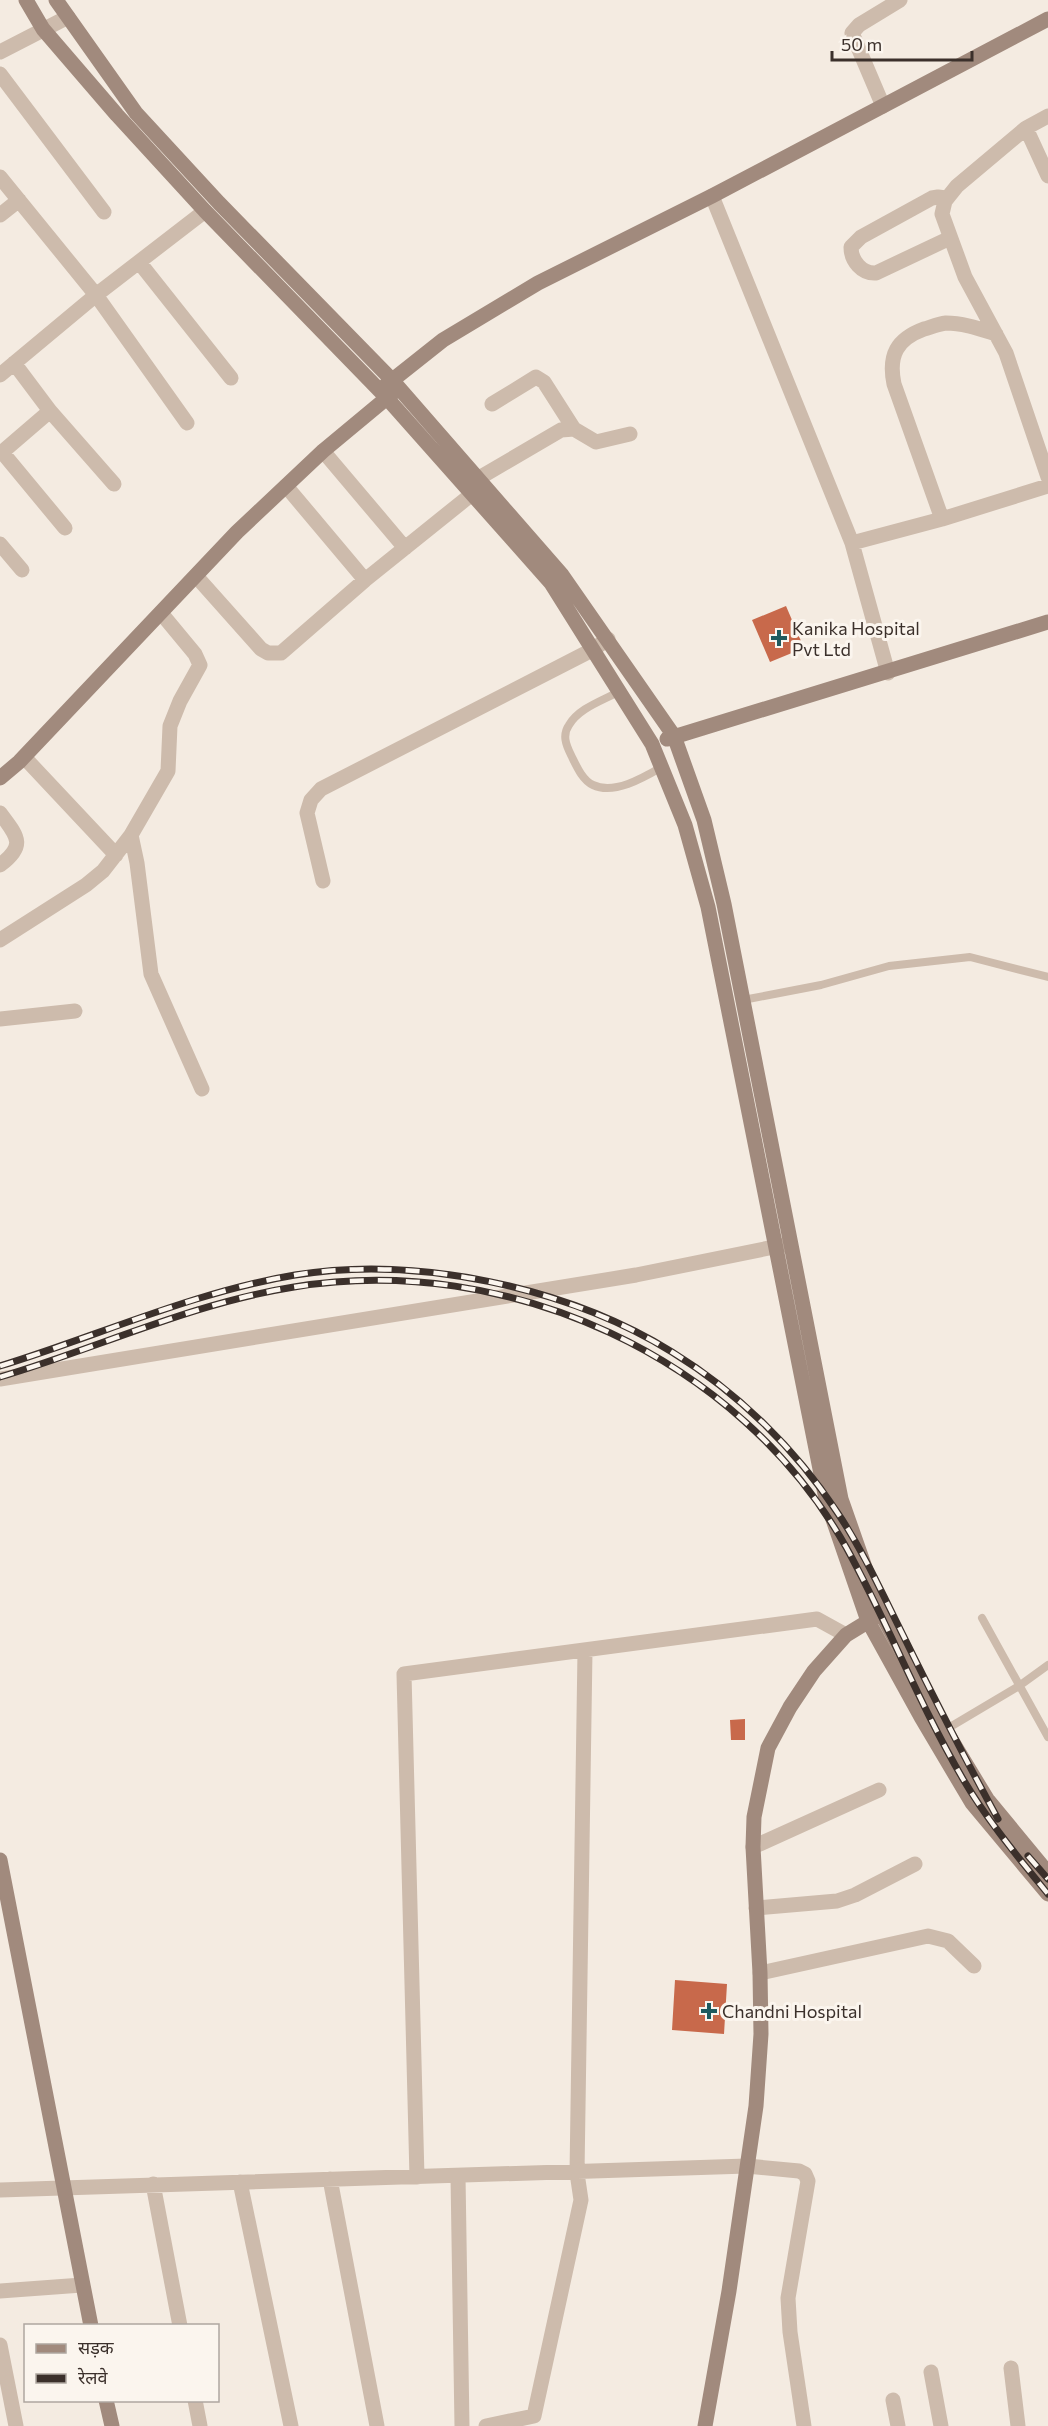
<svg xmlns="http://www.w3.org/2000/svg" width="1048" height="2426" viewBox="0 0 1048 2426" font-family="Commissioner,'Noto Sans Devanagari',sans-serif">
  <rect width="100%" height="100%" fill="#f4ebe1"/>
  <path fill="#c8694b" d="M786 606 804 648 770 662 752 620Z
    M745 1719V1740H731L730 1720Z
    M675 1980 727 1984 724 2034 672 2030Z"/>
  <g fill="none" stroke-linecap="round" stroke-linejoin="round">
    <path stroke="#cdbbac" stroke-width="8" d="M618 692C602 701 579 708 569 725 562 735 566 745 571 755 576 765 582 780 593 785 614 795 643 778 662 767
      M743 1000 821 985 889 966 970 957 1048 977
      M982 1618 1048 1737
      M945 1730 1019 1686 1048 1665"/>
    <path stroke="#cdbbac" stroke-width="15" d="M0 52 68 17
      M0 74 104 212
      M883 106 852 33 859 25 900 0
      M1048 116 1026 128 1048 176
      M1026 128 957 186 945 201 942 214 965 277 1006 353 1048 477
      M0 177 96 295 187 423
      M712 196 852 543 888 673
      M946 198 938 197 932 198 861 237 851 247C851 261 862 274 876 273L950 238
      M0 215 19 200
      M139 262 231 378
      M14 363 50 411 114 484
      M0 375 96 295 205 211
      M492 404 536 377 544 382 574 429
      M323 451 405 548
      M2 452 65 528
      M0 454 50 411
      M479 478 561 430 574 429 596 442 630 434
      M286 486 365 580
      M942 519 894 384C888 355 897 339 924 329 931 327 938 324 946 323 963 323 980 329 996 334
      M852 543 942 519 1048 486
      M0 544 22 570
      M196 576 261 649 268 653H281L365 580 472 494
      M24 757 116 855
      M0 813C17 836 27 845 0 865
      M131 835 137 863 151 974 202 1089
      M323 881 307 813 311 800 321 789 592 650 608 639
      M0 940 86 885 103 871 131 835 168 771 170 726 180 701 200 665 195 654 161 613
      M0 1019 75 1011
      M0 1379 636 1275 789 1244
      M753 1847 879 1790
      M756 1908 837 1901 855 1895 915 1864
      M760 1973 928 1936 948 1941 974 1966
      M458 2176 462 2426
      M417 2177 404 1674 817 1619 846 1635
      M330 2179 377 2426
      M240 2182 291 2426
      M153 2184 180 2326
      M0 2190 747 2166 799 2171 805 2174 808 2181 788 2298 790 2332 804 2426
      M0 2291 82 2285
      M0 2345 16 2426
      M1011 2368 1018 2426
      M931 2372 941 2426
      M195 2400 200 2426
      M893 2400 898 2426
      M486 2426 534 2416 581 2200 577 2173 585 1651"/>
    <path stroke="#a18a7d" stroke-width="15" d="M26 0 43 29 117 115 205 211 386 397 551 583 652 744 685 825 708 907 826 1499 868 1621 921 1717 972 1803 1048 1894
      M56 0 136 113 219 203 392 380 562 575 674 736 704 820 724 904 841 1499 881 1613 938 1718 987 1799 1048 1873
      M385 386 443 340 538 283 712 196 1048 19
      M667 739 1048 622
      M0 778 19 762 237 532 323 451 394 392
      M0 1860 91 2326
      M106 2400 112 2426
      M705 2426 729 2291 756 2106 761 2034 760 1973 753 1847 754 1817 768 1748 790 1707 814 1671 846 1635 877 1616"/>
    <defs>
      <path id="rail" d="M0 1366C98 1336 193 1292 295 1275 416 1255 567 1287 672 1352 737 1392 795 1448 837 1512 862 1549 881 1591 901 1631 932 1694 964 1757 998 1819
        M0 1377C98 1348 192 1303 294 1287 507 1252 739 1357 846 1547 888 1623 919 1704 963 1779 987 1820 1018 1857 1048 1894
        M1028 1856 1048 1879"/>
    </defs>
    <use href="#rail" stroke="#3b302b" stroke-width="7"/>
    <use href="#rail" stroke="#fbf5ee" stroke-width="4.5" stroke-dasharray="14" stroke-linecap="butt"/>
  </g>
  <g fill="#1f5a5e" stroke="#fbf5ee" stroke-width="2">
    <path d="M776 629h6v6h6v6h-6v6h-6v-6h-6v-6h6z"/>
    <path d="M706 2002h6v6h6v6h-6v6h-6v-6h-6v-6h6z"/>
  </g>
  <g text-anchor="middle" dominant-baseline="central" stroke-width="6" stroke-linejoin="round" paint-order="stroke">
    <g font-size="18" fill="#3b302b" stroke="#fbf5ee" text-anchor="start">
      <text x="792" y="628">Kanika Hospital<tspan x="792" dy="21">Pvt Ltd</tspan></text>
      <text x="722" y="2011">Chandni Hospital</text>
    </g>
  </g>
  <rect x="24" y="2324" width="195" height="78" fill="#fbf5ee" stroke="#aea6a0" stroke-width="1.5"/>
  <rect x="36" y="2344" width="30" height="9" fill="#a18a7d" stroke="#aea6a0" stroke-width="1.5"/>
  <text x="78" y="2354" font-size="18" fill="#3b302b">सड़क</text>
  <rect x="36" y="2374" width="30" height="9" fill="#3b302b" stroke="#aea6a0" stroke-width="1.5"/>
  <text x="78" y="2384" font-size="18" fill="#3b302b">रेलवे</text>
  <path d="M832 51v9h140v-9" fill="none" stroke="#3b302b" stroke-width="3"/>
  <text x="841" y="51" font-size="18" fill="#3b302b" stroke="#fbf5ee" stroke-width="4.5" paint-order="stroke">50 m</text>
</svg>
